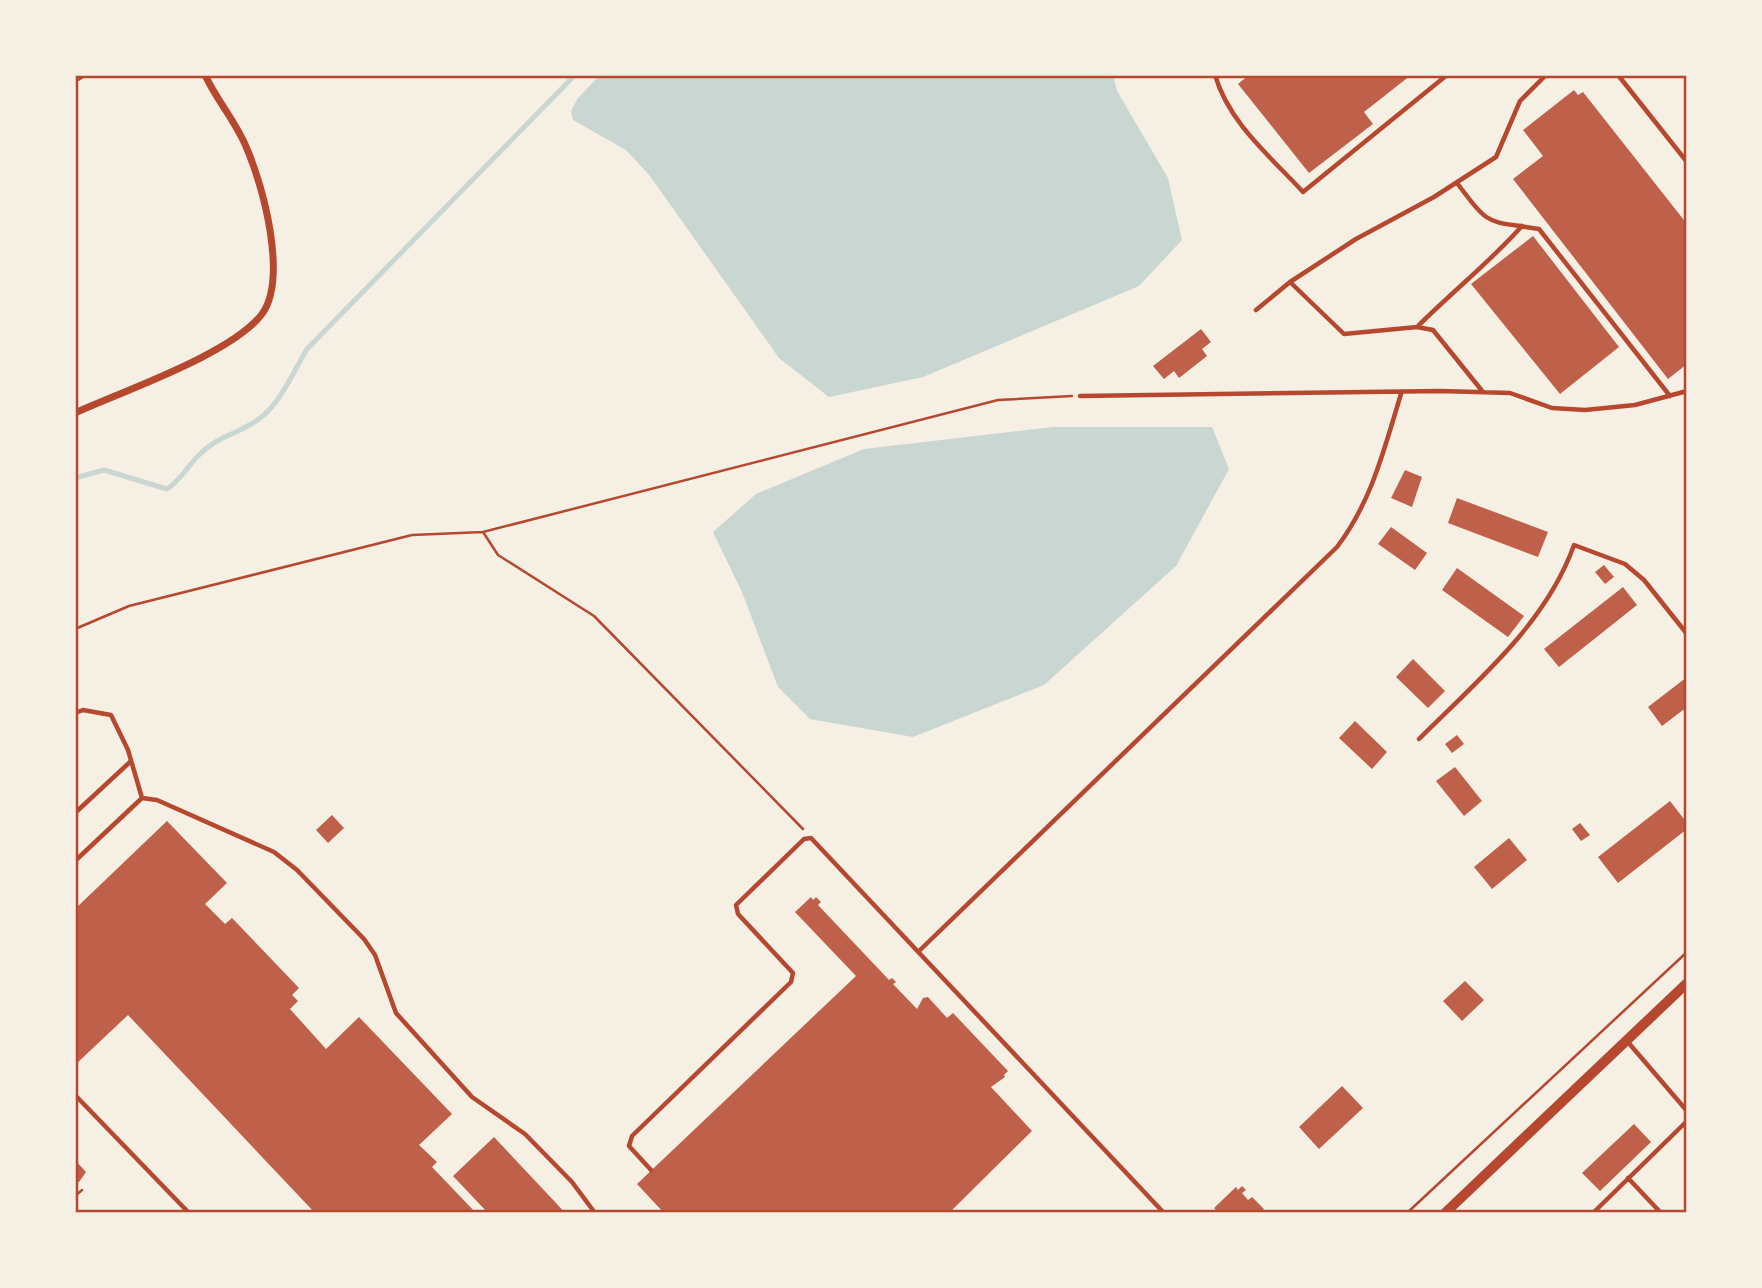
<svg xmlns="http://www.w3.org/2000/svg" width="1762" height="1288" viewBox="0 0 1762 1288" font-family="'PT Sans',sans-serif">
  <rect width="100%" height="100%" fill="#f6efe4"/>
  <path fill="#c9d6d2" d="M600 75H1113L1117 91 1168 178 1182 240 1139 286 923 377 829 397 779 358 650 176 626 150 573 120 571 111 578 98Z
    M1053 427H1212L1229 469 1176 566 1044 685 913 737 810 719 778 687 742 592 713 532 756 494 864 449Z"/>
  <g fill="none" stroke-linecap="round" stroke-linejoin="round">
    <path stroke="#c9d6d2" stroke-width="5" d="M75 478 104 470 167 489C182 479 188 465 201 453 216 438 235 434 253 423 279 408 292 374 307 349L575 75"/>
  </g>
  <path fill="#bf614a" d="M1249 75H1411L1364 112 1373 124 1309 173 1238 84Z
    M1574 90 1578 95 1583 92 1687 224V364L1668 379 1513 179 1543 156 1523 130Z
    M1533 236 1619 347 1560 394 1471 284Z
    M1201 329 1211 342 1202 349 1207 356 1179 378 1174 371 1164 379 1153 366Z
    M1405 470 1422 477 1412 507 1391 498Z
    M1457 498 1548 532 1538 557 1448 523Z
    M1391 527 1427 553 1415 570 1378 544Z
    M1604 565 1614 577 1605 584 1595 572Z
    M1457 568 1524 616 1508 637 1442 590Z
    M1623 587 1637 605 1559 667 1544 649Z
    M1413 659 1445 691 1428 708 1396 677Z
    M1687 677V707L1662 726 1648 707Z
    M1355 721 1387 752 1372 769 1339 738Z
    M1457 735 1464 744 1452 753 1445 744Z
    M1455 767 1482 801 1464 816 1436 781Z
    M1670 801 1687 823V829L1618 883 1598 857Z
    M332 815 344 828 328 843 316 830Z
    M167 821 227 883 205 904 225 924 232 918 299 988 292 995 298 1001 290 1009 326 1049 359 1017 452 1114 419 1145 437 1162 432 1167 476 1213H315L128 1015 75 1065V909Z
    M1580 823 1590 835 1581 841 1572 829Z
    M1509 838 1527 860 1492 889 1474 867Z
    M811 897 813 900 816 897 821 902 818 905 889 980 892 978 896 982 893 984 917 1009 923 998 928 997 947 1018 953 1013 1008 1071 1004 1075 1005 1077 991 1087 1032 1131 949 1213H664L637 1184 856 976 795 912Z
    M1465 981 1484 1000 1462 1021 1443 1001Z
    M1342 1086 1363 1108 1319 1149 1299 1127Z
    M1634 1124 1651 1142 1600 1191 1582 1173Z
    M494 1137 556 1203 565 1213H488L453 1176Z
    M75 1160 86 1172 79 1182 75 1181Z
    M1242 1186 1246 1190 1242 1193 1248 1200 1252 1197 1264 1209 1260 1213H1219L1214 1208 1236 1187 1238 1190Z"/>
  <g fill="none" stroke-linecap="round" stroke-linejoin="round">
    <path stroke="#b5482f" stroke-width="2.5" d="M75 82 86 75
      M483 532 998 400 1072 396
      M75 629 129 606 412 535 483 532 498 555 594 616 803 829
      M75 1196 82 1190
      M1407 1213 1687 952"/>
    <path stroke="#b5482f" stroke-width="4.5" d="M1215 75C1229 123 1270 156 1303 192L1447 75
      M1618 75 1687 162
      M1457 183C1491 228 1485 220 1539 229L1670 396
      M1290 282 1344 334 1417 327 1433 330 1483 392
      M1256 310 1290 282 1356 239 1434 197 1496 157 1520 101 1546 75
      M1418 326C1452 292 1490 262 1522 226
      M1080 396 1441 391 1510 393 1552 408 1585 410 1635 405 1687 391
      M75 713 83 710 111 715 128 750 142 798
      M1419 739C1477 681 1546 624 1574 545L1625 564 1644 580 1687 634
      M75 813 131 761
      M75 861 142 798 157 800 274 852 297 870 364 939 375 955 396 1013 472 1097 525 1134 572 1182 595 1213
      M918 952 1337 547C1372 501 1384 449 1401 394
      M1627 1041 1687 1111
      M75 1095 189 1213
      M651 1170 629 1146 632 1136 791 982 793 973 738 914 736 905 804 839 811 838 1164 1213
      M1628 1178 1661 1213
      M1593 1213 1687 1121"/>
    <path stroke="#b5482f" stroke-width="7" d="M75 413C123 391 232 354 262 314 288 278 263 186 247 149 237 123 217 101 205 75"/>
    <path stroke="#b5482f" stroke-width="10" d="M1445 1213 1687 983"/>
  </g>
  <rect width="1762" height="1288" fill="none" stroke="#f6efe4" stroke-width="154"/>
  <rect x="77" y="77" width="1608" height="1134" fill="none" stroke="#b5482f" stroke-width="2.5"/>
</svg>
